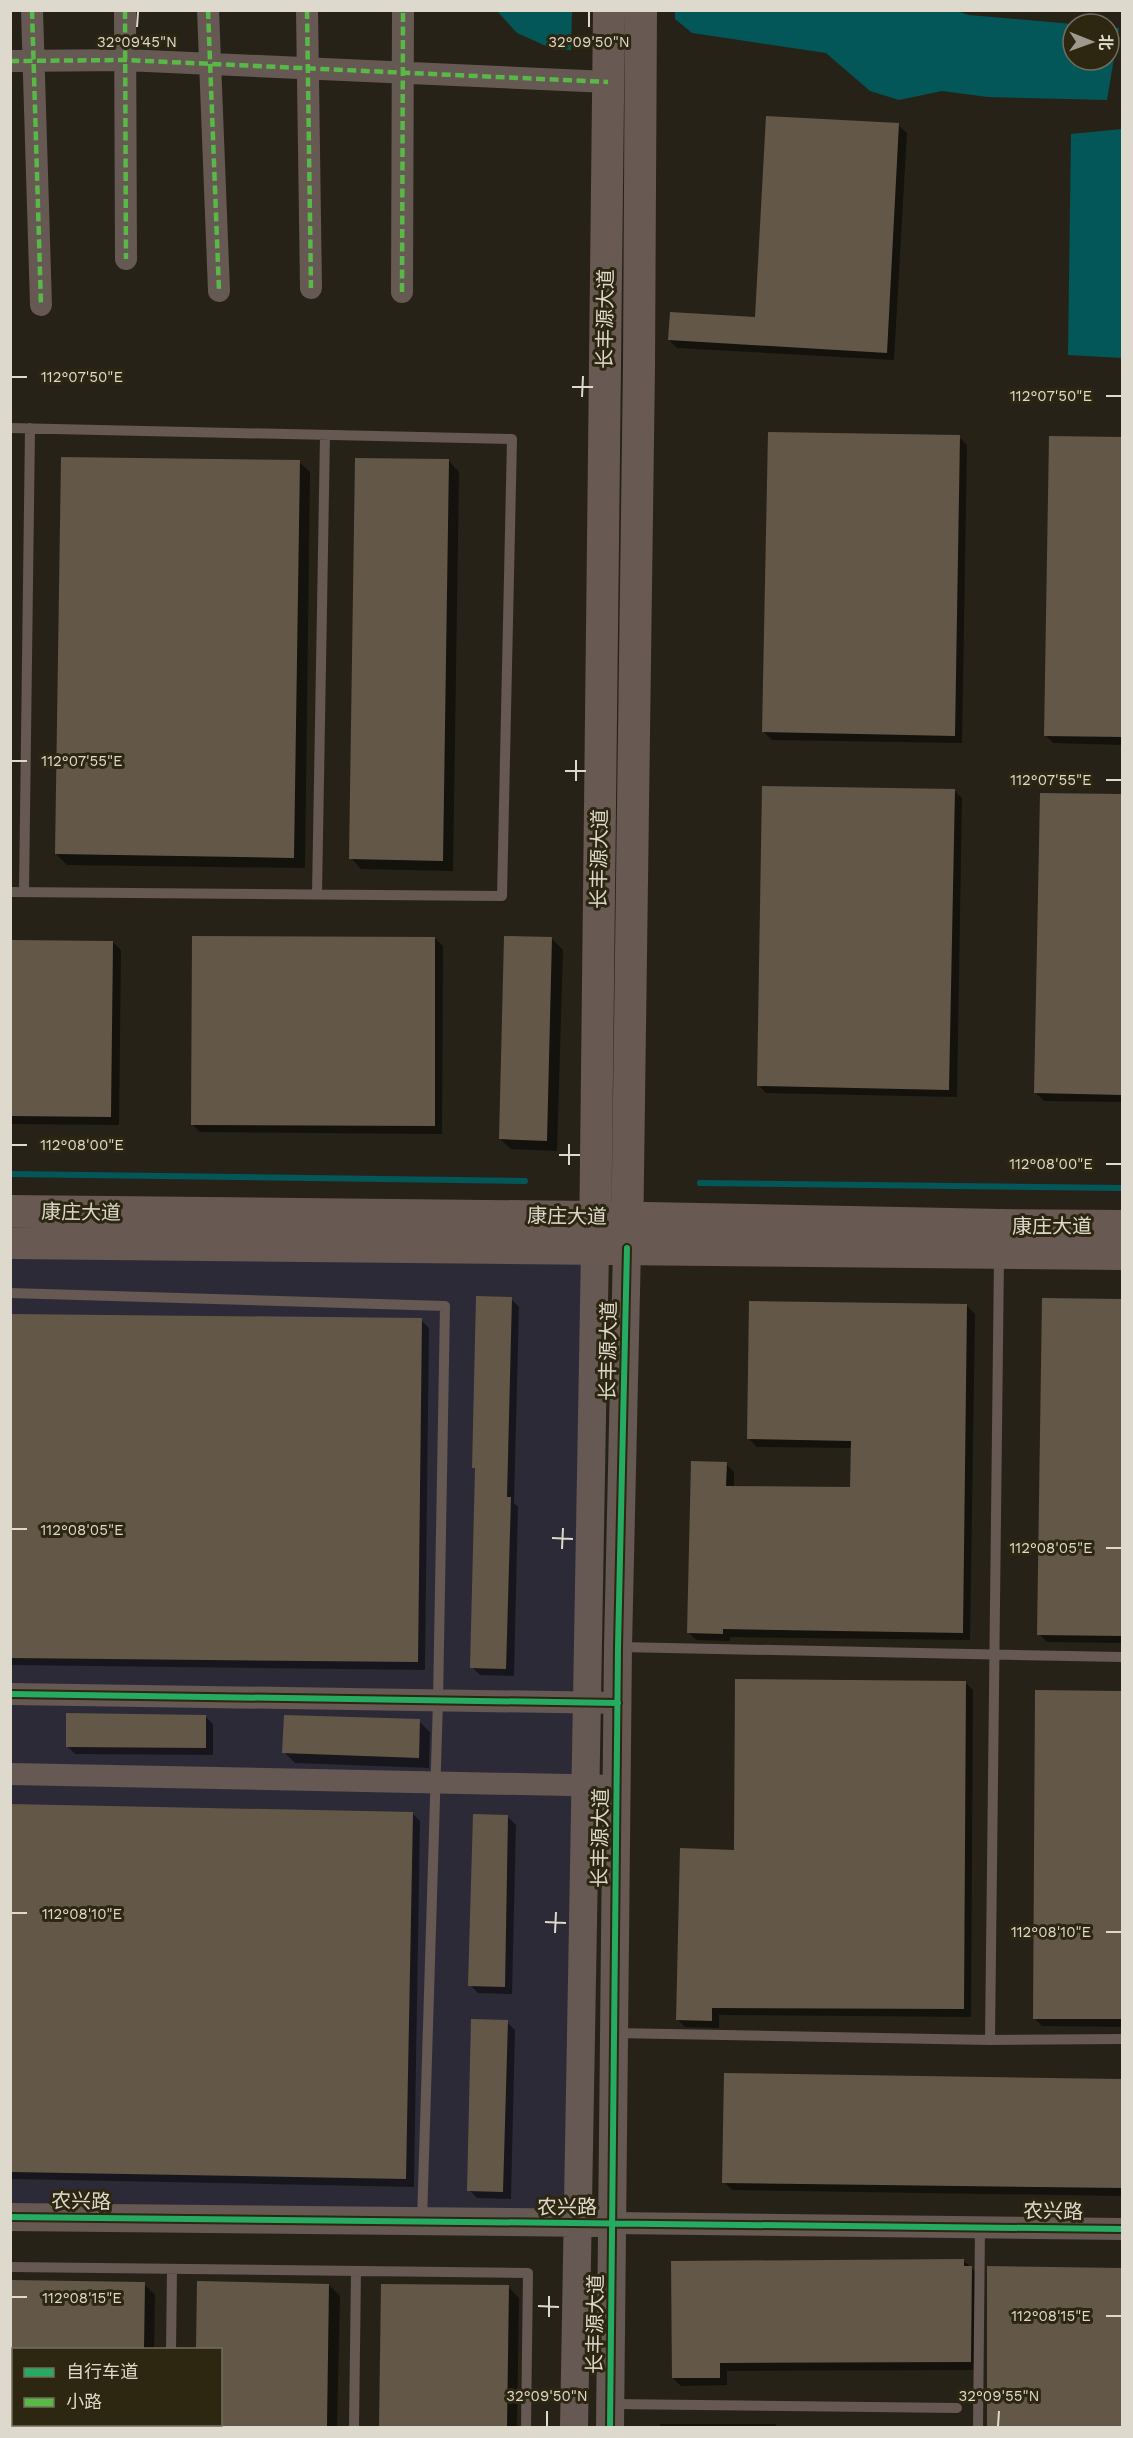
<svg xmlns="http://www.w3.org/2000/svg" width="1133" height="2438" viewBox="0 0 1133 2438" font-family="'Work Sans','Noto Sans SC',sans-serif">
  <rect width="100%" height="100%" fill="#272217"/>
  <path fill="#2d2a37" d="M11 1243 595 1249 578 2223 11 2217Z"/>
  <path fill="#045759" d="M675 10H953L969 15 1073 24V60H1109V27L1119 28 1107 100 988 97 942 91 899 100 870 91 826 53 692 33 675 19Z
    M497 11H572L571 50H555L517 33Z
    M1122 129V358L1068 355 1071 134Z"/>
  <path fill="#0007" d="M898 125 907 133 894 360 677 348 669 340 757 318Z
    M959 437 967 445 962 743 772 740 764 732Z
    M1051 437 1122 438V745L1053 743 1045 735Z
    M449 461 459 472 453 871 361 869 351 858Z
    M299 462 310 472 305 868 67 865 56 854Z
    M954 790 962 798 957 1097 766 1093 758 1085Z
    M1041 794 1122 796V1102L1044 1101 1036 1093Z
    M435 938 443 946 442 1134 200 1132 192 1124Z
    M552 939 563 950 557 1151 511 1149 500 1139Z
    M10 941 113 942 121 950 119 1125 10 1124Z
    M511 1299 519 1307 514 1503 518 1507 514 1676 480 1675 472 1667 477 1471 473 1467Z
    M1043 1300 1122 1301V1643L1047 1642 1039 1634Z
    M967 1306 975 1314 970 1640 730 1637V1641L696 1640 688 1632 726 1464 734 1472V1487L852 1489V1448L757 1447 749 1439Z
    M10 1315 421 1320 429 1328 425 1670 10 1665Z
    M965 1682 973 1690 971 2017 719 2015V2028L685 2027 677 2019 735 1851Z
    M1036 1692H1122V2027L1042 2026 1034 2018Z
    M205 1716 213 1724V1755L75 1754 67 1746Z
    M419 1721 430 1732 429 1768 295 1763 284 1752Z
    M10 1806 412 1813 420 1821 414 2187 10 2179Z
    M508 1817 516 1825 512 1994 478 1993 470 1985Z
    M507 2022 515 2030 511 2199 477 2198 469 2190Z
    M726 2075 1122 2080V2196L732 2190 724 2182Z
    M964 2261 980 2276 979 2370 727 2371V2385L681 2386 673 2378Z
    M989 2268 1122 2270V2428H988Z
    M13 2282 144 2284 155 2295 154 2350H14V2424H153V2428H11Z
    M199 2283 329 2285 340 2296 337 2428H196V2424H220V2350H197Z
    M382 2285 508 2287 519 2298 517 2428H381Z
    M660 2424H775L778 2428H660Z"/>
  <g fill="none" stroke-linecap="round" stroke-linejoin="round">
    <path stroke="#045759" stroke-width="6" d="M10 1174 525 1181
      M700 1183 1122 1188"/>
  </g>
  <path fill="#635748" d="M766 116 899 123 887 353 668 340 670 312 755 317Z
    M768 432 960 435 955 736 762 732Z
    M1049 436 1122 437V737L1044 736Z
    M61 457 300 460 294 858 55 854Z
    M355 458 449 459 443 861 349 859Z
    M762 786 955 789 949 1090 757 1086Z
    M1040 793 1122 794V1095L1034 1093Z
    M192 936 435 937V1126L191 1125Z
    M504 936 552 937 547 1141 499 1139Z
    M10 940 113 941 111 1117 10 1116Z
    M476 1296 512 1297 507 1497H511L506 1669 470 1668 475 1468H472Z
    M1042 1298 1122 1299V1636L1037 1635Z
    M749 1301 967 1304 963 1633 723 1629V1634L687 1633 691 1461 727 1462 726 1486 850 1487 851 1441 747 1439Z
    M10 1314 422 1318 418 1662 10 1658Z
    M735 1679 966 1681 964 2009 712 2008V2021L676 2020 680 1848 734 1850Z
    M1035 1690 1122 1691V2019H1033Z
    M66 1713 206 1715V1748L66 1747Z
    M284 1715 420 1719 419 1758 282 1753Z
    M10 1804 413 1812 406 2179 10 2172Z
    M473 1814 508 1815 505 1987 468 1986Z
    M471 2019 508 2020 503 2192 467 2191Z
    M724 2073 1122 2079V2188L722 2183Z
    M964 2259V2266H972L971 2362 720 2363V2378H672L671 2261Z
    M987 2266 1122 2268V2427H987Z
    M12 2280 145 2282 144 2349H11Z
    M197 2281 329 2284 327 2427H220V2349H196Z
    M381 2284 509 2285 507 2427H379Z"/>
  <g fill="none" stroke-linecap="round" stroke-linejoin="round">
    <path stroke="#665852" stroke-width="10" d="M10 428 512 439 502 896 10 892
      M24 892 30 428
      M317 894 325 435
      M10 1293 445 1306 438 1701 422 2221
      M619 1647 1122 1657
      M614 2033 990 2040 999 1256
      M990 2040 1122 2039
      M10 2267 528 2273 526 2428
      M171 2350 172 2269
      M611 2404 957 2408
      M170 2428V2424
      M354 2428 356 2271
      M978 2428 980 2227"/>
    <path stroke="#665852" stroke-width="22" d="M32 10 41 305
      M125 10 126 259
      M208 10 219 291
      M307 10 311 288
      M10 61 125 60 608 82
      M402 292 403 10
      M10 1694 618 1703
      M10 1774 617 1786
      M612 2223 1122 2229"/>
    <path stroke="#665852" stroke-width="28" d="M10 2217 596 2223
      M574 2428 595 1249
      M610 2428 618 1647 627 1248"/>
    <path stroke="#685952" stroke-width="32" d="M10 1211 595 1217 1000 1225 1122 1226
      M10 1243 1122 1254
      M627 1248 639 366 641 10
      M595 1249 609 10"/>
    <path stroke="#58b947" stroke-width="4.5" stroke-dasharray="9 4.5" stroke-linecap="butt" d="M32 10 41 305
      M125 10 126 259
      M208 10 219 291
      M307 10 311 288
      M10 61 125 60 608 82
      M402 292 403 10"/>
    <defs>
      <path id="cycleway" d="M10 1694 618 1703
        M10 2217 1122 2229
        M610 2428 618 1647 627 1248"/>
    </defs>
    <use href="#cycleway" stroke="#2d2611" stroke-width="10"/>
    <use href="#cycleway" stroke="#26ab63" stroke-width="6"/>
  </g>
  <path fill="none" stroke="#ddd9cc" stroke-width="2" d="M137 27 138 12M589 27V12M12 377H27M572 387H593M1106 396H1121M582 397 583 376M12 761H27M565 771H586M1106 780H1121M576 781V760M12 1145H27M559 1155H580M1106 1164H1121M569 1165V1144M12 1529H27M552 1538 573 1539M1106 1548H1121M562 1549 563 1528M12 1913H27M545 1922 566 1923M1106 1932H1121M555 1933 556 1912M12 2297H27M538 2306 559 2307M1106 2316H1121M549 2317V2296M547 2426V2411M998 2426 999 2411"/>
  <g text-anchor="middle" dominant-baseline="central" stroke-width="6" stroke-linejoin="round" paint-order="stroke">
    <g font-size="20" fill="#ddd9cc" stroke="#2d2611">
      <text transform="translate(605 319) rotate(-89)">长丰源大道</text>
      <text transform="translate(599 859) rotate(-89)">长丰源大道</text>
      <text transform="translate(81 1212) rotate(1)">康庄大道</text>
      <text transform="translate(567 1216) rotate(1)">康庄大道</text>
      <text x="1052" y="1226">康庄大道</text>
      <text transform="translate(608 1351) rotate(-89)">长丰源大道</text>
      <text transform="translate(600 1838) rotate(-89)">长丰源大道</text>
      <text transform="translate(81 2201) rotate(1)">农兴路</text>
      <text x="567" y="2207">农兴路</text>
      <text transform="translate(1053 2211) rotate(1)">农兴路</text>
      <text transform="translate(595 2324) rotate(-89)">长丰源大道</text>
    </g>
  </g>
  <g font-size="15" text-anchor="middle" fill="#ddd9cc" stroke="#2d2611" stroke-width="6" stroke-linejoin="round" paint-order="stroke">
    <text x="137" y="47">32°09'45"N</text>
    <text x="589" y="47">32°09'50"N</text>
    <text x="82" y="382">112°07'50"E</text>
    <text x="1051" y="401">112°07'50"E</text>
    <text x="82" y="766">112°07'55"E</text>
    <text x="1051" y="785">112°07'55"E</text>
    <text x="82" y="1150">112°08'00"E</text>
    <text x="1051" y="1169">112°08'00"E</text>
    <text x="82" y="1535">112°08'05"E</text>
    <text x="1051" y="1553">112°08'05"E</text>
    <text x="82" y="1919">112°08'10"E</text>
    <text x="1051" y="1937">112°08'10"E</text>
    <text x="82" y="2303">112°08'15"E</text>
    <text x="1051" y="2321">112°08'15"E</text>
    <text x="547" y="2401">32°09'50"N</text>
    <text x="999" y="2401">32°09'55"N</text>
  </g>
  <rect width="1133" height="2438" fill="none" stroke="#ddd9cc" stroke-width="24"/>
  <rect x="12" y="2348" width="210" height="78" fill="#2d2611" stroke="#736e5c" stroke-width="1.5"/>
  <rect x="24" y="2368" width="30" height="9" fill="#26ab63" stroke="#736e5c" stroke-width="1.5"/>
  <text x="66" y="2378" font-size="18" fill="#ddd9cc">自行车道</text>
  <rect x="24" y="2398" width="30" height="9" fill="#58b947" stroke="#736e5c" stroke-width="1.5"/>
  <text x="66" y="2408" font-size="18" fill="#ddd9cc">小路</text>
  <g transform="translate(1091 42) rotate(91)"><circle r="28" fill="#2d2611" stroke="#736e5c" stroke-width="1.5"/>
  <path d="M0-4.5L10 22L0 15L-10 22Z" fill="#9d998d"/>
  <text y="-9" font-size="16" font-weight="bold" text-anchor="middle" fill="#ddd9cc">北</text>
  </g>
</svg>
